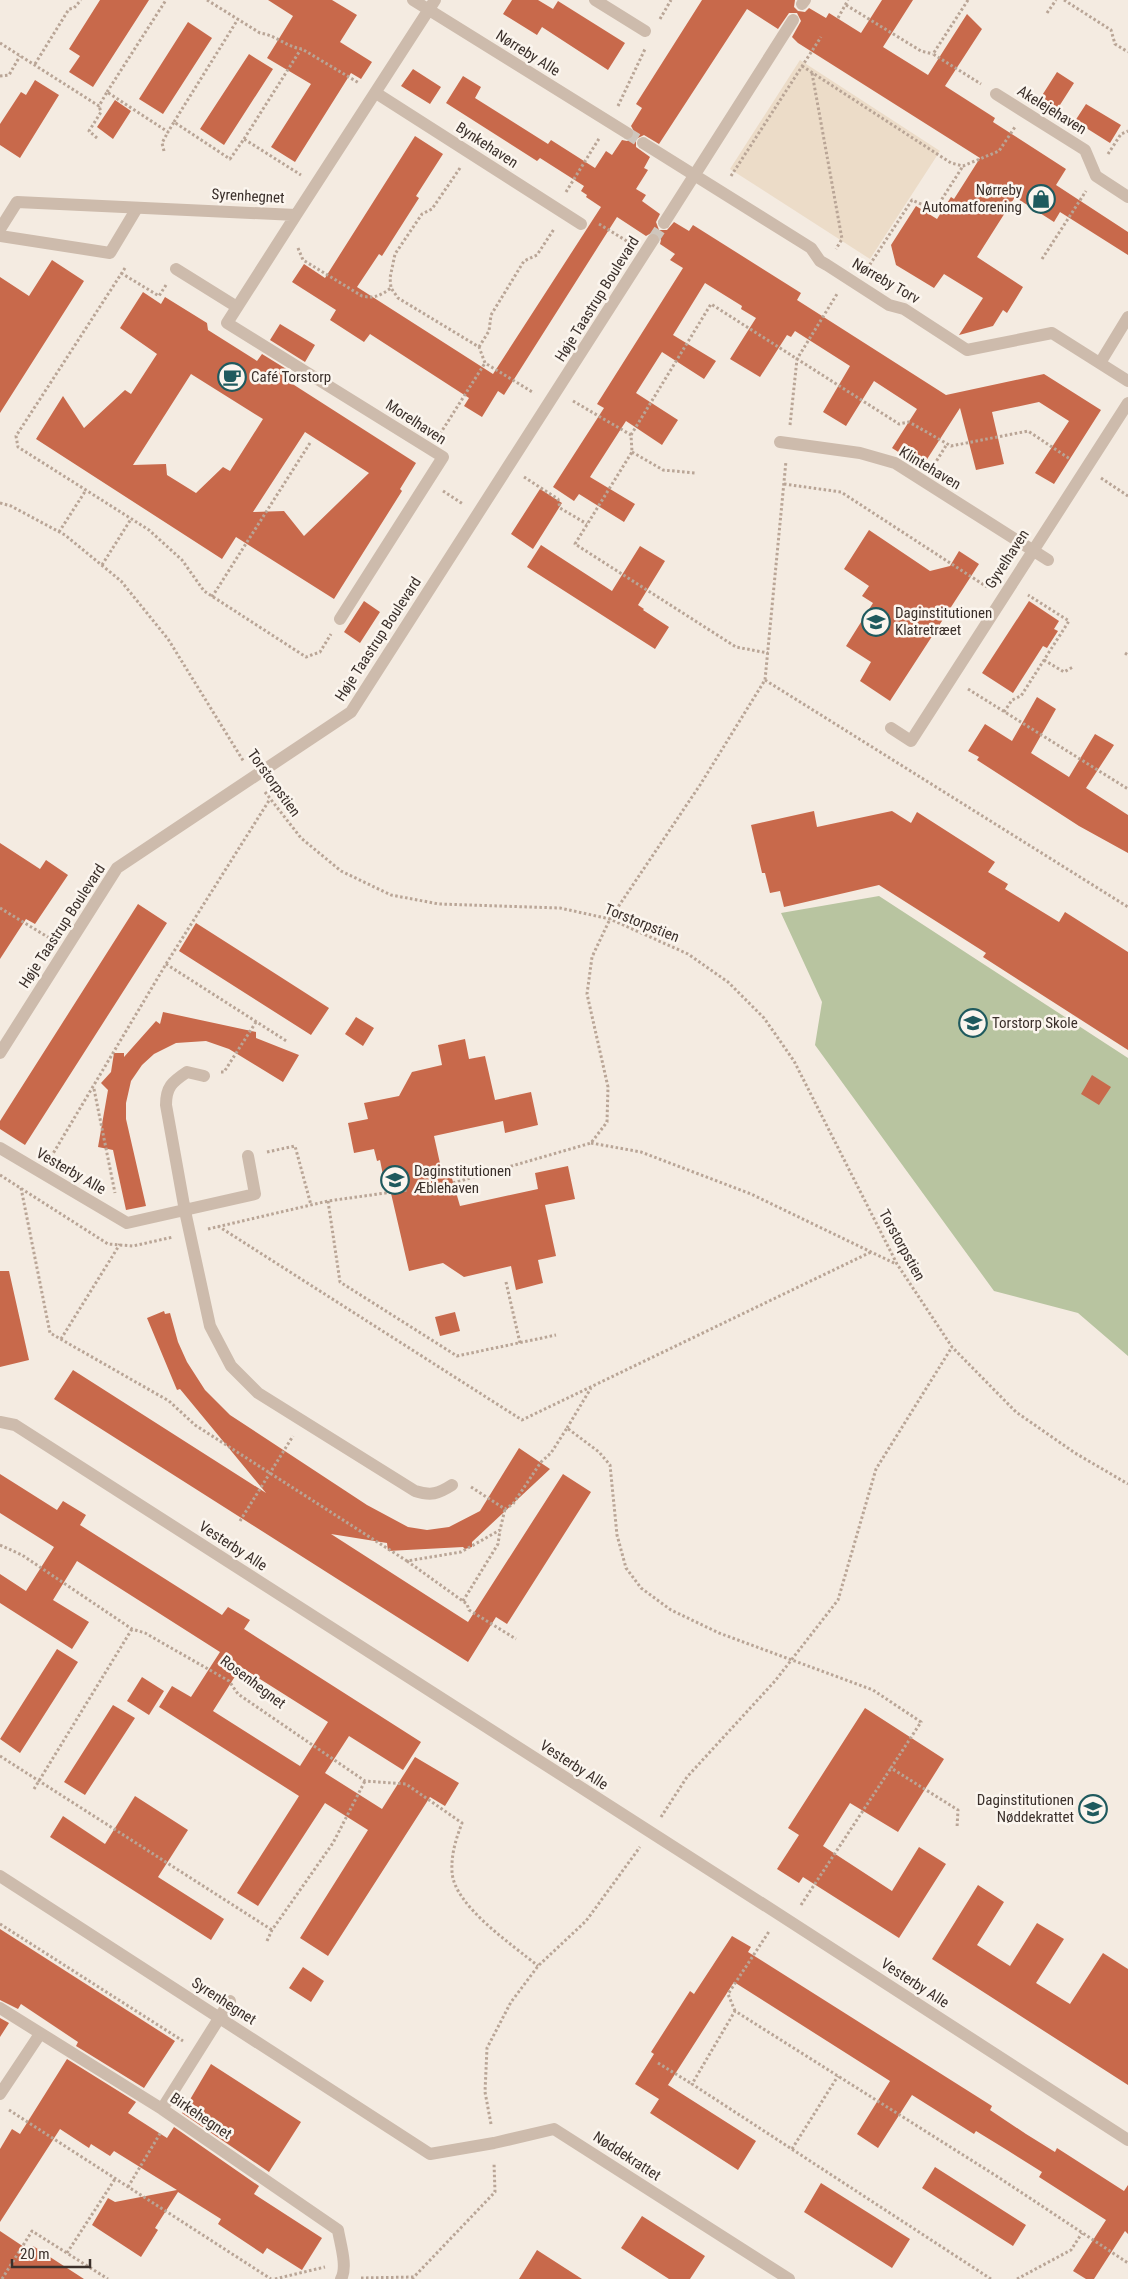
<svg xmlns="http://www.w3.org/2000/svg" width="1128" height="2279" viewBox="0 0 1128 2279" font-family="'Roboto Condensed',sans-serif">
  <rect width="100%" height="100%" fill="#f4ebe1"/>
  <path fill="#b8c4a0" d="M879 896 1128 1058V1356L1078 1313 994 1291 815 1045 822 1002 781 913Z"/>
  <path fill="#ecdcc8" d="M800 60 940 151 870 259 730 169Z"/>
  <path fill="#c8694b" fill-rule="evenodd" d="M100 0H149L93 87 69 72 80 56 69 49Z
    M268 0H332L357 15 340 42 372 62 361 79 351 73 295 162 271 147 311 84 267 58 293 16Z
    M512 0H538L553 9 558 1 625 43 608 70 542 27 537 35 503 14Z
    M702 0H795L794 7 798 11 805 12 809 8 826 18 829 13 861 33 882 0H913L883 47 928 75 967 14 982 29 945 86 995 118 993 122 1066 169 1056 185 1128 232V255L1060 212 1054 222 1015 197 977 257 1023 287 1007 313 1003 310 993 326 959 335 983 298 944 274 934 288 896 265 891 245 916 206 937 219 951 197 954 199 980 158 798 43 792 37 801 21 797 13H789L778 29 747 9 659 144 644 135 636 139V147L650 157 644 168 648 170 636 189 646 195 642 201 660 214 656 222 659 230H667L674 222 689 231 693 225 801 293 797 300 946 395 1044 374 1101 410 1054 484 1035 473 1069 421 1039 402 992 412 1004 464 976 470 960 408 922 467 892 448 917 409 874 381 846 426 823 412 850 366 795 331 791 337 787 335 760 377 730 359 756 318 741 309 742 306 705 283 673 335 716 361 704 379 662 352 636 393 678 420 662 445 626 421 590 477 635 504 624 522 579 494 574 501 553 487 604 408 597 404 683 268 670 260 675 254 660 244 661 240 658 233 653 232 646 236 617 217 504 395 498 391 482 417 464 406 469 398 370 334 364 342 330 320 336 310 292 282 304 264 325 278 415 136 443 154 416 196 419 198 382 256 379 254 357 287 493 374 601 207 586 197 587 195 581 191 584 186 540 158 537 161 446 103 463 76 481 87 475 98 548 144 551 140 595 168 606 151 612 155 622 140 627 141 634 138 635 133 631 126 642 108 636 104Z
    M188 22 212 38 163 114 139 99Z
    M249 54 273 69 224 145 200 129Z
    M413 69 441 87 430 104 401 86Z
    M1057 72 1074 83 1058 108 1041 97Z
    M35 80 59 95 20 158 0 145V124L21 92 26 95Z
    M115 100 131 111 113 139 97 127Z
    M1086 104 1121 125 1110 143 1075 121Z
    M52 260 84 281 0 413V277L29 296Z
    M143 292 161 304 165 297 207 323 208 330 257 361 262 354 296 375 291 383 416 463 400 489 402 491 334 599 236 537 222 559 36 439 63 396 84 428 125 390 131 394 157 354 120 328ZM191 374 263 419 230 471 223 467 196 493 167 475 166 464 133 465ZM305 432 369 473 304 536 284 511 253 512Z
    M280 324 315 345 305 362 270 340Z
    M540 489 562 503 533 549 511 534Z
    M869 530 930 571 950 566 959 551 979 564 890 701 860 681 871 662 846 646 873 603 862 596 869 586 844 569Z
    M541 545 612 591 640 546 665 561 638 605 644 609 643 610 669 627 655 649 527 567Z
    M364 601 380 612 360 643 344 632Z
    M1029 601 1059 621 1054 629 1058 631 1047 648 1043 646 1013 693 982 673Z
    M1037 697 1056 709 1031 753 1069 777 1095 734 1114 745 1086 788 1128 815V853L1079 826 977 760 979 757 968 751 985 724 1012 741Z
    M814 811 817 827 892 811 911 823 917 812 995 862 988 872 1008 884 1005 889 1059 922 1065 912 1128 952V1050L983 957 986 953 879 885 784 907 780 891 770 893 765 873H762L751 825Z
    M0 843 40 869 46 860 68 875 35 924 26 919 0 959Z
    M138 904 167 923 25 1145 0 1129V1121Z
    M196 923 329 1008 311 1035 179 951Z
    M163 1012 256 1032V1038L299 1055 283 1082 229 1049 206 1041 176 1043 154 1054 142 1065 131 1081 126 1103V1119L146 1206 126 1210 113 1150 98 1147 108 1090 101 1083 111 1072 114 1053H124V1057L156 1021 160 1024Z
    M356 1017 374 1028 363 1046 345 1034Z
    M465 1039 469 1059 485 1056 495 1100 531 1092 538 1125 505 1133 503 1121 434 1136 443 1177 451 1175 460 1206 538 1189 535 1173 568 1166 575 1199 545 1205 556 1256 538 1260 543 1283 516 1290 511 1266 464 1277 443 1263 409 1271 390 1189 386 1190 380 1160 377 1161 374 1149 354 1153 348 1123 368 1119 364 1103 399 1096 412 1072 442 1065 438 1045Z
    M1092 1075 1111 1087 1099 1105 1081 1094Z
    M0 1271H9L29 1360 0 1367Z
    M164 1311 165 1314 170 1313 178 1342 187 1362 205 1390 230 1415 367 1505 408 1527 427 1530 449 1527 480 1511 519 1448 550 1469 472 1542V1547L465 1549 463 1547 388 1551 387 1543 331 1534 468 1622 563 1474 591 1492 507 1624 496 1617 468 1662 54 1399 73 1370 266 1493 180 1389 177 1390 147 1318Z
    M455 1312 460 1331 440 1336 435 1317Z
    M0 1474 57 1510 63 1501 86 1515 80 1525 222 1615 228 1607 250 1620 244 1629 421 1742 403 1770 349 1736 325 1773 382 1809 415 1757 459 1783 445 1806 430 1797 328 1956 300 1938 368 1830 325 1803 258 1906 237 1893 299 1796 159 1707 172 1686 191 1697 220 1652 77 1561 53 1600 89 1622 72 1649 0 1603V1574L26 1591 54 1547 0 1513ZM241 1667 328 1722 300 1766 213 1711Z
    M57 1649 78 1662 20 1753 0 1739Z
    M142 1677 164 1691 149 1715 127 1701Z
    M113 1705 135 1718 85 1795 64 1782Z
    M865 1708 944 1759 898 1832 850 1803 823 1846 892 1891 919 1847 946 1864 899 1938 803 1877 799 1883 777 1869 799 1835 788 1828Z
    M135 1796 188 1830 158 1877 224 1919 211 1940 50 1837 63 1816 105 1844Z
    M978 1885 1004 1902 977 1945 1010 1966 1037 1923 1064 1939 1036 1983 1070 2004 1103 1953 1128 1969V2085L932 1959Z
    M0 1929 175 2041 144 2088 76 2046 78 2042 21 2004 18 2009 0 2000Z
    M732 1936 751 1947 748 1952 992 2106 990 2110 1026 2134 1055 2152 1057 2148 1124 2191 1128 2185V2234L1125 2231 1094 2279H1086L1073 2271 1106 2220 1039 2177 1042 2172 1007 2150 976 2131 974 2134 912 2095 878 2148 857 2134 890 2081 734 1982 659 2099 635 2084 654 2054 651 2052 690 1991 694 1994Z
    M303 1967 324 1981 311 2002 289 1988Z
    M0 2018 9 2023 0 2037Z
    M67 2059 136 2102 128 2113 167 2138 174 2127 259 2186 254 2194 322 2238 302 2270 267 2248 263 2254 218 2224 221 2219 178 2192 155 2228 158 2230 141 2257 92 2225 108 2198 115 2202 177 2190 114 2151 110 2156 91 2144 89 2148 60 2129 0 2222V2149L12 2129 20 2134Z
    M211 2064 301 2122 269 2172 182 2113Z
    M668 2085 756 2141 738 2170 650 2113Z
    M935 2167 1026 2225 1013 2246 922 2188Z
    M821 2183 910 2239 892 2268 804 2212Z
    M642 2216 705 2256 690 2279H669L621 2248Z
    M0 2231 30 2251 33 2246 84 2279H0Z
    M537 2250 582 2279H519Z"/>
  <g fill="none" stroke-linecap="round" stroke-linejoin="round">
    <path stroke="#cfc6bd" stroke-width="12" stroke-dasharray="12 6" stroke-linecap="butt" d="M627 133 643 143
      M653 240 664 223"/>
    <path stroke="#b9a596" stroke-width="3" stroke-dasharray="2.5 2.5" stroke-linecap="butt" d="M207 0 260 33C276 35 286 47 302 49L359 83
      M968 0 933 54 981 84
      M1064 0 1111 30 1115 44 1128 52
      M846 5 921 51 933 54
      M1047 13 1056 0
      M838 18 848 0
      M660 19 671 0
      M0 43 99 106 107 92 168 132 174 122 230 159 244 139 301 175
      M35 64 69 9 74 8 81 0
      M802 66 951 163 963 166 999 151 1015 127
      M812 73 842 239 836 249
      M0 76 9 75 20 56
      M107 92 166 0
      M618 106 645 49
      M174 122 238 19
      M97 138 89 131 101 112 99 106
      M244 139 301 49
      M164 151 162 143 168 132
      M1108 154 1121 134 1128 131
      M460 168 432 209 422 214 395 254 390 278 391 288 398 298 479 347 485 363 534 393
      M731 176 821 37
      M566 192 600 137
      M599 224 630 243
      M298 248 303 260 362 296C375 299 381 295 391 288
      M1042 259 1086 191
      M125 268 16 436 18 447 149 530 182 560 204 591 306 657 320 652 331 634
      M867 269 912 200 935 210 963 166
      M121 273 159 296 166 285
      M479 347 489 331 491 315 524 261 537 255 554 229
      M573 401 631 435 632 452 575 544 736 647 768 653
      M790 425 797 359 837 294
      M440 434 485 363
      M631 435 711 304 899 424 909 422 951 446 1028 431 1070 459
      M632 452 663 470 695 473
      M934 465 947 444
      M524 477 558 499 560 508 587 524
      M1101 478 1128 496
      M784 484 841 492 987 587
      M443 491 463 504
      M0 503 11 506 65 535 121 581 168 639 244 762
      M59 532 86 490
      M102 565 131 519
      M212 597 310 443
      M1125 653 1128 655
      M1044 660 1064 672 1073 667
      M765 680 1128 907
      M968 689 1128 789
      M1004 712 1012 700 1021 696 1069 621 1028 595
      M265 792 301 838 341 871 391 895 439 904 560 908 610 919 688 954 728 982 764 1018 794 1061 897 1264 952 1347 1016 1412 1075 1453 1128 1484
      M0 908 51 939
      M166 964 288 1042
      M221 1072H224L256 1022
      M94 1089 115 1193
      M591 1143 641 1152 751 1194 896 1264
      M267 1152 295 1146 311 1205
      M51 1157 166 964 270 799
      M0 1175 108 1244 133 1246 173 1237
      M453 1183 591 1143 607 1122 608 1087 587 994 592 957 610 919 700 785 765 680 786 461
      M21 1188 50 1333 169 1401 195 1425 407 1561 461 1552 500 1530 505 1509
      M328 1201 340 1282 457 1356 556 1335
      M218 1226 522 1420 871 1252
      M208 1229 328 1201 407 1190
      M506 1282 520 1343
      M61 1339 120 1244
      M567 1428 591 1388
      M471 1487 505 1509 513 1504 541 1462 551 1453 567 1428 599 1452 610 1465 617 1535 626 1568 641 1588 671 1610 719 1633 873 1690 921 1722 891 1768 958 1810 957 1828
      M240 1521 293 1436
      M0 1545 22 1555 132 1629 145 1633 229 1681 238 1694 365 1781 406 1784 462 1823C456 1839 451 1854 452 1872 454 1906 513 1945 538 1966
      M407 1561 467 1604 469 1610 516 1639
      M463 1601 498 1544 500 1530
      M0 1756 272 1930
      M34 1789 132 1629
      M661 1817 687 1777 775 1681 838 1600 876 1469 952 1347
      M801 1905 891 1768
      M0 1924 183 2041
      M267 1941 272 1930 333 1843 365 1781
      M735 2011 728 1994 770 1930
      M658 2063 692 2084
      M9 2110 271 2279
      M491 2124 485 2092 487 2048 511 2002 538 1966 586 1921 640 1847
      M792 2149 838 2076
      M128 2187 161 2132
      M67 2253 115 2179
      M361 2278 414 2277
      M2 2279 32 2231 108 2279
      M275 2279 325 2267
      M412 2279 495 2192 494 2163
      M991 2279 692 2084 735 2011 998 2177 1128 2263
      M1017 2279 1071 2250 1082 2233"/>
    <path stroke="#cdbbac" stroke-width="12" d="M0 236 110 253 137 208"/>
    <path stroke="#cdbbac" stroke-width="12" d="M413 0 627 133
      M595 0 645 31
      M802 4 805 0
      M376 93 581 224
      M996 94 1085 150 1096 176 1128 197
      M643 143 811 248 820 261 827 265 889 305 904 309 967 350 1052 333 1128 381
      M296 215 227 323 443 457 340 619
      M664 223 793 20
      M0 229 17 202 296 215 435 0
      M176 269 237 307
      M1100 363 1128 317
      M780 442 860 453 895 463 1048 560
      M891 728 911 741 1128 403
      M0 1053 117 868 351 712 653 240
      M204 1076 187 1072C172 1082 166 1087 166 1105L185 1211 210 1326 231 1366 258 1393 415 1491C431 1496 438 1494 452 1485
      M0 1148 127 1223 255 1194 248 1156
      M0 1422 15 1425 780 1915 1128 2140
      M0 1876 430 2154 494 2143 554 2129 789 2279
      M0 2008 162 2109 338 2230C340 2243 348 2267 341 2279
      M0 2094 40 2034
      M162 2109 230 2001"/>
  </g>
  <defs>
    <symbol id="shop-ring" viewBox="-11 -11 22 22"><circle r="9.5" fill="#fbf5ee" stroke="#1f5a5e" stroke-width="1.5"/><path d="M-5-2.5h2.3a2.7 3.5 0 0 1 5.4 0H5L5.5 6h-11ZM-1.5-2.5h3a1.5 2.3 0 0 0-3 0Z" fill="#1f5a5e"/></symbol>
    <symbol id="cafe-ring" viewBox="-11 -11 22 22"><circle r="9.5" fill="#fbf5ee" stroke="#1f5a5e" stroke-width="1.5"/><path d="M-5.5-4.5H6V0H3Q3 3.5 0 3.5H-2.5Q-5.5 3.5-5.5 0ZM3-3.2v2h1.7v-2ZM-6 4.5H4V6H-6Z" fill="#1f5a5e"/></symbol>
    <symbol id="school-ring" viewBox="-11 -11 22 22"><circle r="9.5" fill="#fbf5ee" stroke="#1f5a5e" stroke-width="1.5"/><path d="M0-5L7-2L0 1L-7-2ZM-4 1L0 2.5L4 1V4Q0 6-4 4Z" fill="#1f5a5e"/></symbol>
  </defs>
  <g fill-rule="evenodd">
    <use href="#shop-ring" x="1025" y="183" width="32" height="32"/>
    <use href="#cafe-ring" x="216" y="361" width="32" height="32"/>
    <use href="#school-ring" x="860" y="606" width="32" height="32"/>
    <use href="#school-ring" x="957" y="1007" width="32" height="32"/>
    <use href="#school-ring" x="379" y="1164" width="32" height="32"/>
    <use href="#school-ring" x="1077" y="1793" width="32" height="32"/>
  </g>
  <g text-anchor="middle" dominant-baseline="central" stroke-width="5" stroke-linejoin="round" paint-order="stroke">
    <g font-size="15" fill="#3b302b" stroke="#fbf5ee">
      <text transform="translate(528 53) rotate(32)">Nørreby Alle</text>
      <text transform="translate(1052 110) rotate(32)">Akelejehaven</text>
      <text transform="translate(487 145) rotate(33)">Bynkehaven</text>
      <text transform="translate(248 196) rotate(3)">Syrenhegnet</text>
      <text transform="translate(886 281) rotate(30)">Nørreby Torv</text>
      <text transform="translate(597 299) rotate(-58)">Høje Taastrup Boulevard</text>
      <text transform="translate(416 422) rotate(33)">Morelhaven</text>
      <text transform="translate(930 468) rotate(31)">Klintehaven</text>
      <text transform="translate(1007 559) rotate(-57)">Gyvelhaven</text>
      <text transform="translate(378 639) rotate(-57)">Høje Taastrup Boulevard</text>
      <text transform="translate(274 783) rotate(54)">Torstorpstien</text>
      <text transform="translate(642 923) rotate(22)">Torstorpstien</text>
      <text transform="translate(62 926) rotate(-57)">Høje Taastrup Boulevard</text>
      <text transform="translate(71 1171) rotate(30)">Vesterby Alle</text>
      <text transform="translate(902 1245) rotate(61)">Torstorpstien</text>
      <text transform="translate(233 1546) rotate(33)">Vesterby Alle</text>
      <text transform="translate(253 1682) rotate(37)">Rosenhegnet</text>
      <text transform="translate(574 1765) rotate(33)">Vesterby Alle</text>
      <text transform="translate(915 1983) rotate(33)">Vesterby Alle</text>
      <text transform="translate(224 2001) rotate(33)">Syrenhegnet</text>
      <text transform="translate(201 2116) rotate(34)">Birkehegnet</text>
      <text transform="translate(627 2156) rotate(33)">Nøddekrattet</text>
    </g>
    <g font-size="15" fill="#3b302b" stroke="#fbf5ee" text-anchor="start">
      <text x="1022" y="190" text-anchor="end">Nørreby<tspan x="1022" dy="17">Automatforening</tspan></text>
      <text x="251" y="377">Café Torstorp</text>
      <text x="895" y="613">Daginstitutionen<tspan x="895" dy="17">Klatretræet</tspan></text>
      <text x="992" y="1023">Torstorp Skole</text>
      <text x="414" y="1171">Daginstitutionen<tspan x="414" dy="17">Æblehaven</tspan></text>
      <text x="1074" y="1800" text-anchor="end">Daginstitutionen<tspan x="1074" dy="17">Nøddekrattet</tspan></text>
    </g>
  </g>
  <path d="M12 2259v8h78v-8" fill="none" stroke="#3b302b" stroke-width="2.5"/>
  <text x="20" y="2259" font-size="15" fill="#3b302b" stroke="#fbf5ee" stroke-width="4" paint-order="stroke">20 m</text>
</svg>
